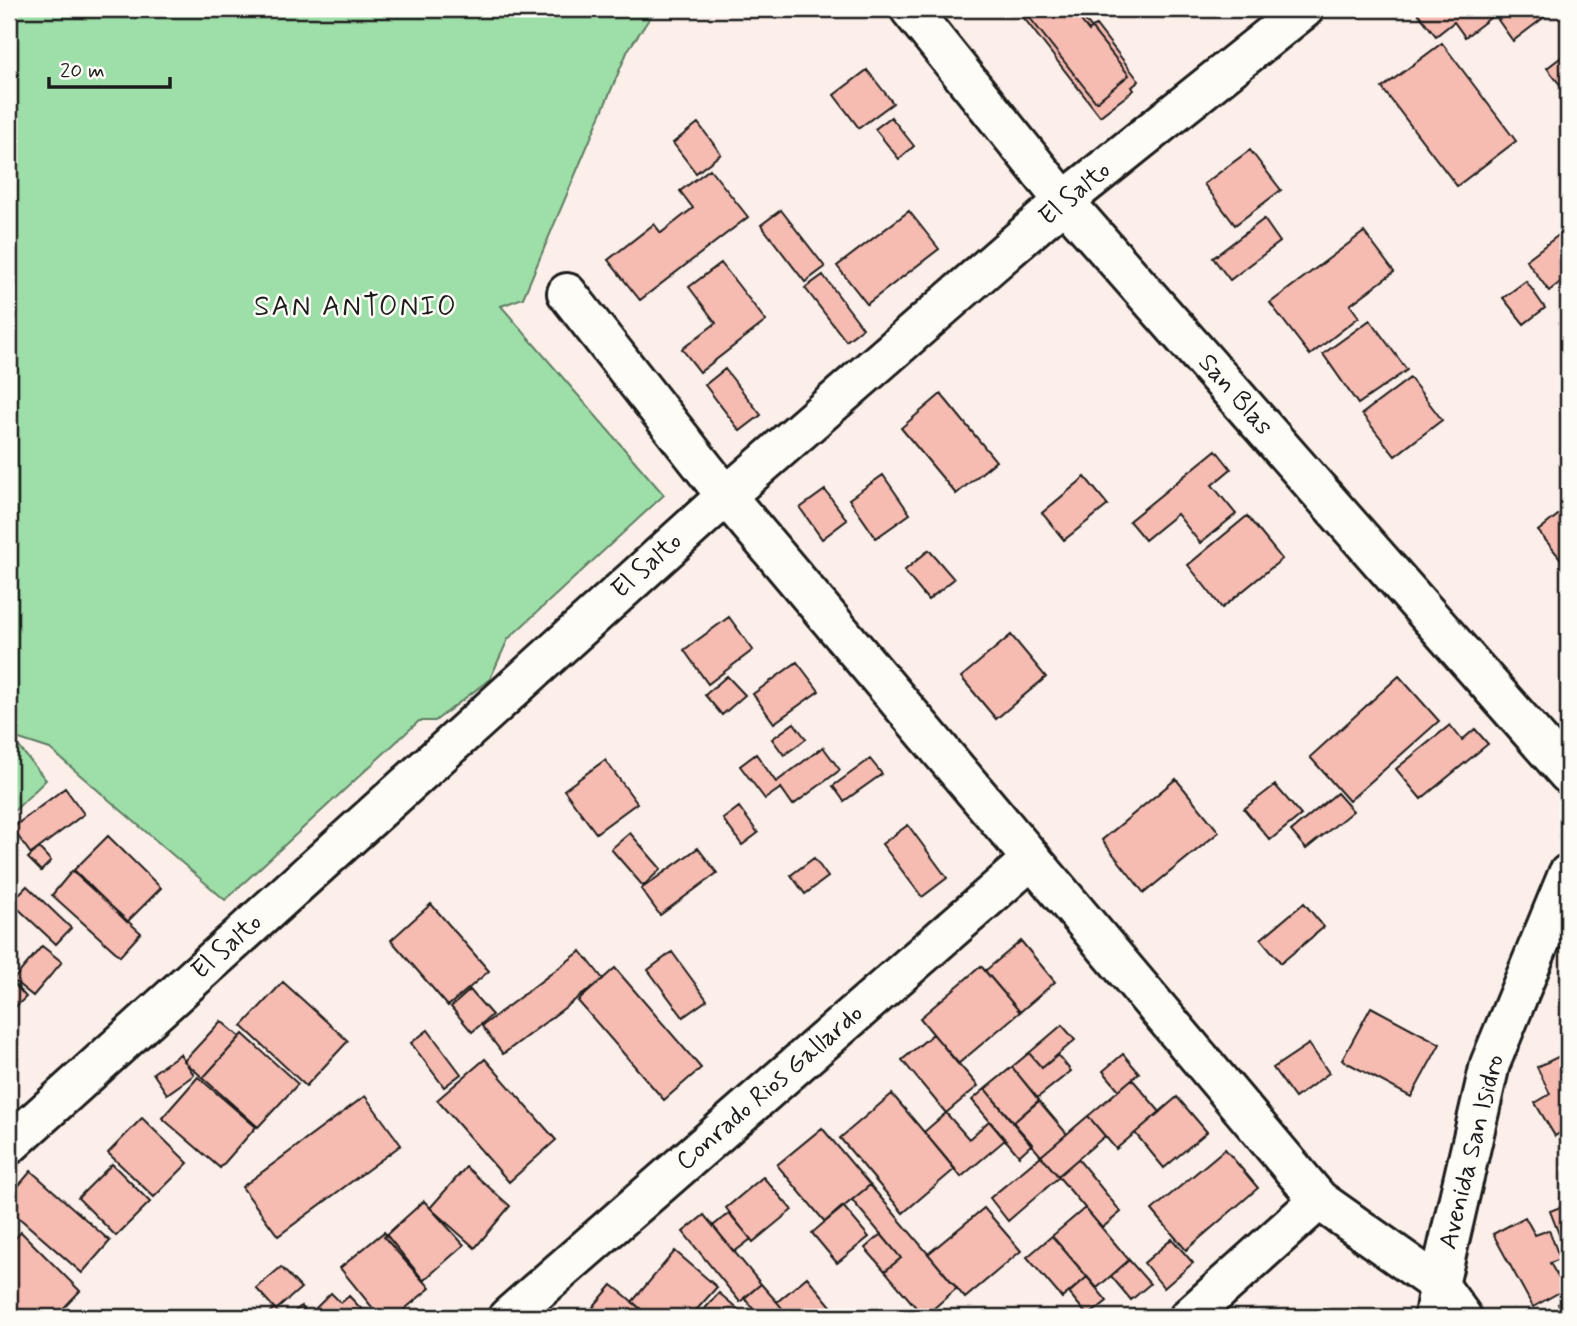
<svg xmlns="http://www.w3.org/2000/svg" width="1577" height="1326" viewBox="0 0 1577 1326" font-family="Mynerve,sans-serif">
  <rect width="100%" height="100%" fill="#fcefe9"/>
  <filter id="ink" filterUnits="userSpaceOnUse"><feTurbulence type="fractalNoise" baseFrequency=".0143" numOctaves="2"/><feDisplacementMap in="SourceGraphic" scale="14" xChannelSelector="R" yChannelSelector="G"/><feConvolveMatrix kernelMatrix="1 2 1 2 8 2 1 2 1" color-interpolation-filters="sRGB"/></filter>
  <g filter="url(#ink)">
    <path fill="#9edea8" stroke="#5d7d62" stroke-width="2" d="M9 9H656L628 50 523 298 501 306 664 495 508 639 490 679 435 721H419L225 900 50 749 10 736 46 780 9 816Z"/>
    <path fill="#f6bbb1" stroke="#1c1c1c" stroke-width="2" d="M1017 9H1072L1089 31 1096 25 1139 81 1132 87 1134 90 1100 116Z
      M1023 9H1076L1129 75 1096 102Z
      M1422 9H1495L1498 12 1465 37 1454 22 1436 36 1417 12Z
      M1512 9H1555L1513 41 1498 20Z
      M1442 43 1516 141 1457 186 1382 88Z
      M1568 52V95L1547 68Z
      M867 70 893 103 859 128 834 95Z
      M891 117 914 146 899 159 875 129Z
      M698 123 721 154 696 173 673 143Z
      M1250 150 1281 190 1235 225 1204 184Z
      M710 169 748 217 640 300 608 260 654 224 661 233 693 208 680 191Z
      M781 210 825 267 805 282 761 225Z
      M909 211 939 249 867 304 837 266Z
      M1264 219 1280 242 1230 280 1213 258Z
      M1568 228V276L1549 291 1526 260Z
      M1364 232 1394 272 1350 305 1359 317 1310 355 1270 303Z
      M721 263 766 321 700 372 682 349 716 323 689 287Z
      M823 275 863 328 846 341 805 288Z
      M1526 281 1545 308 1524 324 1503 298Z
      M1370 320 1407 370 1358 404 1323 354Z
      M725 369 761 415 740 431 705 385Z
      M1410 378 1442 420 1395 456 1362 414Z
      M941 394 996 461 956 494 901 428Z
      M1216 450 1231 469 1212 485 1236 514 1200 543 1177 514 1145 540 1129 521Z
      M883 475 910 514 876 538 849 499Z
      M1085 477 1108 505 1064 540 1042 513Z
      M825 490 847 520 822 539 800 508Z
      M1568 507V568L1538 531Z
      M1247 516 1282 559 1222 608 1188 565Z
      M929 550 954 579 928 600 904 571Z
      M729 617 753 650 708 684 684 650Z
      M1011 635 1046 677 996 719 961 677Z
      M797 662 819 691 774 723 753 694Z
      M727 676 745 695 722 715 705 695Z
      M1399 676 1439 721 1349 801 1310 757Z
      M794 723 806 739 784 755 772 739Z
      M1450 725 1462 740 1475 729 1488 744 1421 799 1396 769Z
      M823 747 840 770 793 805 781 788 765 799 740 766 756 754 776 782Z
      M870 759 882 774 844 801 833 786Z
      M605 760 637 803 596 833 564 790Z
      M1176 779 1219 832 1144 893 1102 840Z
      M1275 785 1301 815 1270 840 1244 809Z
      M65 788 84 814 31 854 12 828Z
      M1337 793 1353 811 1306 849 1291 831Z
      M739 807 758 833 742 845 723 819Z
      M908 825 947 878 922 897 882 844Z
      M630 833 661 869 643 886 611 849Z
      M108 836 161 888 127 922 74 870Z
      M39 848 51 861 41 871 28 858Z
      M698 848 717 873 660 915 641 889Z
      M814 858 828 877 805 894 791 875Z
      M72 871 141 933 120 956 52 895Z
      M27 886 71 928 56 944 11 902Z
      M1304 903 1324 927 1281 963 1261 939Z
      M431 904 489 971 448 1006 391 940Z
      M1021 941 1055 982 1020 1012 985 971Z
      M42 946 62 962 33 996 13 980Z
      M581 951 603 979 503 1054 482 1026Z
      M672 952 707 1000 683 1017 648 970Z
      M981 966 1020 1012 958 1064 920 1018Z
      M615 968 701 1068 664 1100 578 1001Z
      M9 978 26 997 9 1013Z
      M283 982 348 1041 306 1086 242 1026Z
      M470 990 492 1015 472 1032 451 1007Z
      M1371 1007 1440 1044 1411 1097 1342 1060Z
      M221 1021 240 1037 203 1078 184 1061Z
      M1062 1025 1075 1040 1042 1068 1029 1053Z
      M428 1030 461 1074 444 1087 411 1043Z
      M243 1034 298 1084 258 1127 203 1078Z
      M933 1034 978 1086 946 1113 902 1060Z
      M1309 1044 1329 1073 1295 1098 1273 1068Z
      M1568 1052V1134L1566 1129 1555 1136 1535 1103 1550 1094 1537 1067Z
      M1029 1053 1042 1068 1058 1055 1071 1071 1037 1098 1012 1067Z
      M180 1054 194 1075 167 1094 153 1073Z
      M1123 1054 1139 1073 1119 1090 1103 1071Z
      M485 1059 556 1140 509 1182 437 1100Z
      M1012 1067 1039 1100 1013 1123 985 1089Z
      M198 1077 256 1127 220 1168 162 1118Z
      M1132 1079 1160 1112 1116 1149 1088 1116Z
      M985 1089 1032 1144 1019 1156 972 1100Z
      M892 1094 955 1169 903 1213 840 1138Z
      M365 1096 401 1145 278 1236 242 1187Z
      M1177 1097 1207 1132 1164 1168 1135 1133Z
      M1039 1101 1067 1134 1041 1156 1013 1123Z
      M946 1113 969 1139 989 1121 1005 1140 961 1177 924 1132Z
      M1088 1116 1105 1136 1058 1176 1041 1156Z
      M142 1118 188 1163 154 1197 108 1153Z
      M822 1128 870 1185 825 1222 777 1165Z
      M1225 1149 1258 1188 1186 1250 1152 1210Z
      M1041 1156 1059 1177 1008 1221 990 1198Z
      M1078 1159 1121 1212 1102 1228 1058 1176Z
      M112 1164 150 1202 116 1236 78 1198Z
      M466 1167 510 1206 475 1248 430 1208Z
      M31 1171 110 1241 82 1273 9 1209V1197Z
      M763 1177 792 1210 753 1242 726 1208Z
      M870 1185 957 1288 924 1317 885 1271 901 1258 852 1200Z
      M424 1201 464 1245 423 1281 384 1237Z
      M1568 1204V1254L1567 1255 1550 1211Z
      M843 1206 869 1237 837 1263 812 1233Z
      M984 1208 1021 1251 965 1298 928 1254Z
      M1085 1208 1129 1260 1097 1288 1052 1236Z
      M729 1213 751 1239 734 1252 713 1226Z
      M704 1215 761 1284 740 1302 683 1232Z
      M1525 1217 1535 1235 1549 1230 1560 1259 1550 1263 1565 1289 1533 1307 1493 1234Z
      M21 1232 80 1291 55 1317H17L9 1309V1245Z
      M384 1232 430 1288 395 1317H380L340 1268Z
      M881 1234 901 1258 885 1271 865 1248Z
      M1052 1236 1087 1277 1062 1298 1027 1257Z
      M1172 1239 1193 1263 1164 1288 1144 1263Z
      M675 1251 717 1287 690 1317H650L632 1302Z
      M1129 1260 1150 1284 1131 1300 1111 1276Z
      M281 1267 301 1288 276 1310 256 1288Z
      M807 1277 840 1317H789L777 1302Z
      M1087 1277 1107 1301 1088 1316 1069 1293Z
      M761 1284 777 1302 789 1317H760L744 1298Z
      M612 1285 627 1297 650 1317H604L593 1307Z
      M331 1293 341 1303 349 1296 369 1317H289L301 1306 309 1315Z
      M719 1293 738 1309 731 1317H701L699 1315Z
      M1568 1299V1317H1564L1558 1304Z
      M274 1308 283 1317H265Z"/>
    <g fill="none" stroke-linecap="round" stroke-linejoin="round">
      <defs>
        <path id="street" d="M910 9 1064 201 1568 774
          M567 293 726 496 1319 1200 1439 1285 1462 1317
          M9 1145 726 496 1064 201 1304 9
          M508 1317 1032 859
          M1189 1317 1319 1200"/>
        <path id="secondary" d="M1434 1317 1439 1285 1490 1064 1568 874"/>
      </defs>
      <use href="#street" stroke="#1c1c1c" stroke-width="44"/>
      <use href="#secondary" stroke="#1c1c1c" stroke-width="44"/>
      <use href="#street" stroke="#fdfcf7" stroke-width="38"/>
      <use href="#secondary" stroke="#fdfcf7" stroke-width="38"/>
    </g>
  </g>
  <g text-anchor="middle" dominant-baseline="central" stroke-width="5" stroke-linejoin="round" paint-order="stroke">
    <g font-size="26" fill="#1c1c1c" stroke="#fdfcf7">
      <text transform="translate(1075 194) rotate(-40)">El Salto</text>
      <text transform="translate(1235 395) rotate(49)">San Blas</text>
      <text transform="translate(647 566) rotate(-42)">El Salto</text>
      <text transform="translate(227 947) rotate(-42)">El Salto</text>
      <text transform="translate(770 1088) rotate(-41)">Conrado Rios Gallardo</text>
      <text transform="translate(1472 1152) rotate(-76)">Avenida San Isidro</text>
    </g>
    <g font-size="28" letter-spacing="2" fill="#1c1c1c" stroke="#fdfcf7">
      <text x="356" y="307">SAN ANTONIO</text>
    </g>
  </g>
  <rect width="1577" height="1326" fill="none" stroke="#fdfcf7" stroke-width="35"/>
  <rect x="18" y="18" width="1542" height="1291" fill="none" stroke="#1c1c1c" stroke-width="2.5" filter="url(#ink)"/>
  <path d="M49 77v10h121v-10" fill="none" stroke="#1c1c1c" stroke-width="3.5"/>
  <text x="60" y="77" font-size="21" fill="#1c1c1c" stroke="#fdfcf7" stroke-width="5" paint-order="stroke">20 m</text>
</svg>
